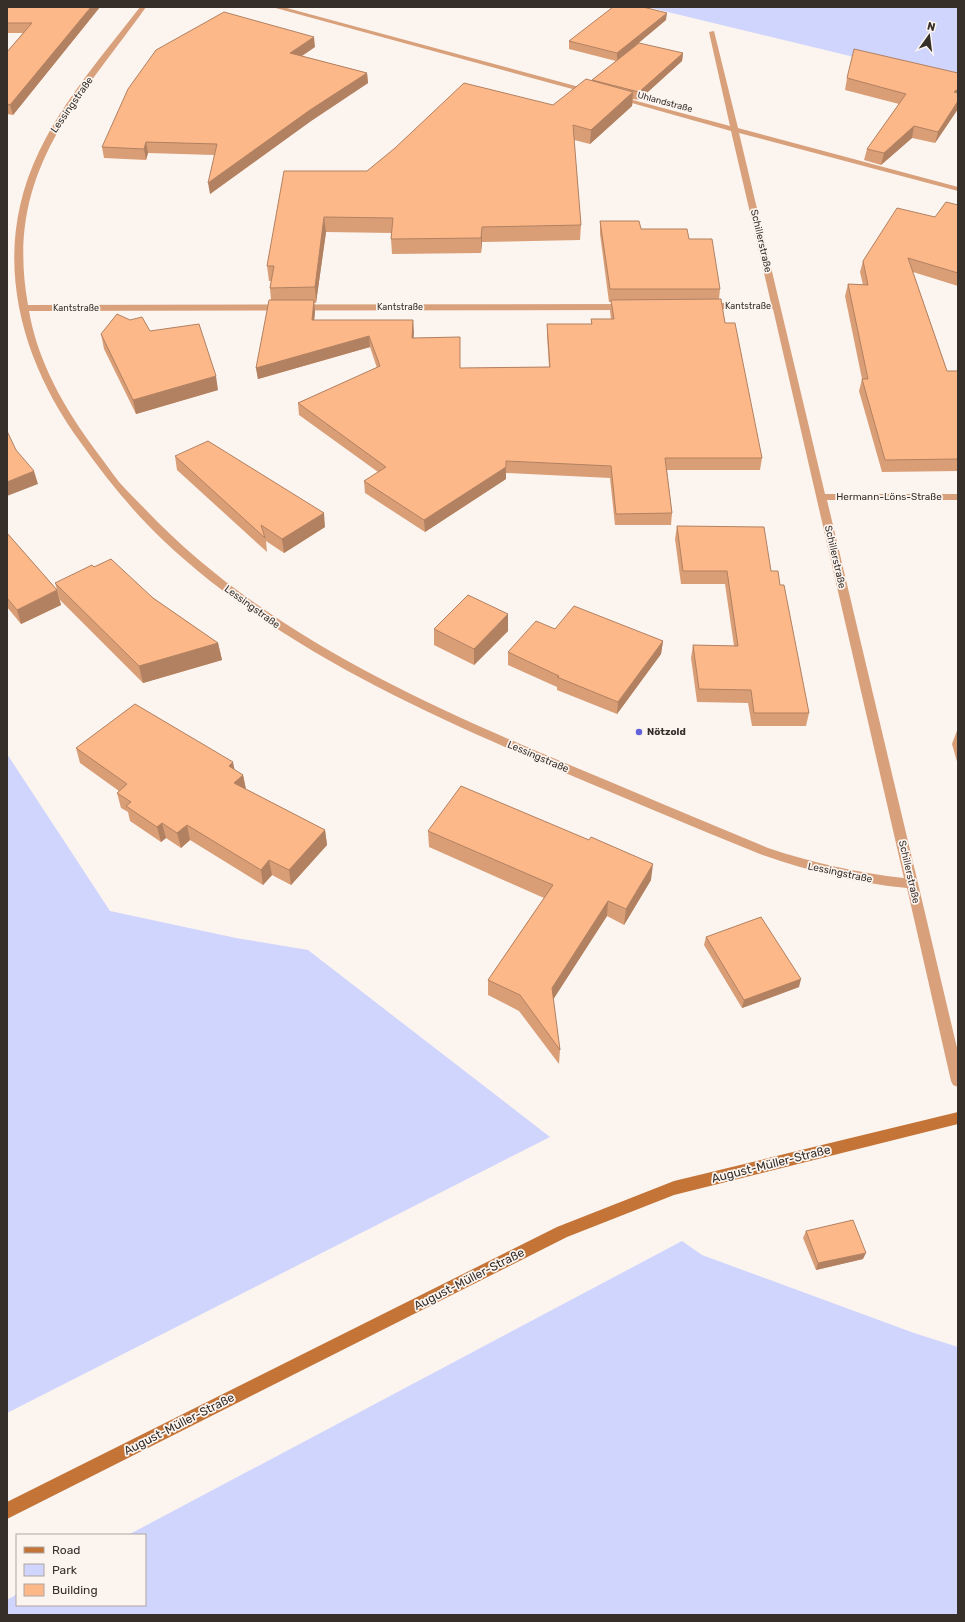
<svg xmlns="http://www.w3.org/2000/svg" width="965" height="1622" viewBox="0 0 965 1622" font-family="Rubik,sans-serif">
  <rect width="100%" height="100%" fill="#fcf4ef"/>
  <path fill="#d0d5fd" d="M647 7H956L958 8V82Z
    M7 754 110 911 236 938 308 950 550 1137 7 1413Z
    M682 1241 702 1255 914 1333 958 1347V1615H7V1600L17 1594V1605H145V1535H128Z"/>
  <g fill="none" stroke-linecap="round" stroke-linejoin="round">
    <path fill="#d8a07b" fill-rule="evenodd" d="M140 7H146C76 105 4 173 28 305L627 304 631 307 627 310 29 311C38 363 65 409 96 451 104 461 111 472 119 482 127 491 136 500 145 509 257 627 406 696 553 758 625 788 696 818 768 848 813 863 858 873 904 878L773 309H707L703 306 707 303H771L731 131 614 98 618 96 730 126 709 32 714 31 738 128 958 187V191L739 133 825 494H958V500H827L958 1052V1087L953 1085 951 1081 907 888C856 883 808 871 760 854 688 825 616 794 544 764 409 706 273 643 165 542 133 512 106 478 81 443 31 375 1 290 20 206 37 129 93 68 140 7Z
      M272 7H283L594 91 593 93H587Z"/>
    <path fill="#c47437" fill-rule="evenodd" d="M958 1112V1124L674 1195 567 1237 7 1519V1502L557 1227 674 1181Z"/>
  </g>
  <path fill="#da9e77" d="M7 7H100L13 115 7 114V52L23 33H7Z
    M666 20 636 45 683 53 682 61 639 100 633 99 632 106 590 144 574 140 581 225 580 240 482 242 481 253 392 254 391 239 392 233 326 232 316 303H314L315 312 314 320H413V338L460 368 549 367 547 335V324H591V319H611L610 311 611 302H609L600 234V221L689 239 720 289 719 299 762 458 760 470H667L672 513 671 525H615L610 478 506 473V479L425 532 365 493 364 481 378 472 299 415 298 403 377 368 370 347 258 379 256 368 271 300 270 288 271 281H269L267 266 367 171 553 105 592 81V80L616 61 569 49V41Z
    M315 47 302 56 367 73 368 83 311 121 210 194 214 155 148 153 146 160 104 158 102 147Z
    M958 73V109L935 143 912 138 881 165 864 160 867 149 899 104 845 90 847 78Z
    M958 205V286L913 272 947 371H958V471L882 472 859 391 862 379 845 296 848 284 863 285 860 272 863 261 935 217Z
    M150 331 218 390 136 414 104 349 101 334Z
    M175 456 325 527 284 553 266 541 267 552 177 470Z
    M677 526 771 571 780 585 809 713 806 726H752L748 703 697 702 691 658 693 645 734 646 725 584H681L675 539Z
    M7 533 57 590 61 605 21 624 7 607Z
    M94 567 153 598 218 643 222 660 143 683 60 600 55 583Z
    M434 629 508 631 474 665 434 645Z
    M555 629 663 641 661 654 617 714 557 690V687L508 665V652Z
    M958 728V765L952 744Z
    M76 748 235 770 243 775 246 789 325 830 327 845 291 885 272 875 263 885 190 840 181 848 166 838 161 842 130 821 128 812 121 808 117 793 119 791 80 763Z
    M428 831 651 880 624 925 607 916 553 999 560 1050 559 1064 519 1011 488 995V980L544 898 429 847Z
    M706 937 799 987 742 1008 704 945Z
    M806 1231 863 1259 816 1270 803 1238Z"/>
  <path fill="#b18161" d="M91 7H100L13 115 10 105Z
    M667 13 666 20 617 61V53Z
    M314 37 315 47 291 63 290 53Z
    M683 53 682 61 639 100V92Z
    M367 73 368 83 311 121 210 194 208 183 310 110Z
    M958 89V98L954 92Z
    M633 92 632 106 590 144 591 130Z
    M958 101V109L935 143 938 132Z
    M914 126 912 138 881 165 884 153Z
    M146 142 148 153 146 160 144 149Z
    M324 217 326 232 316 303 315 287Z
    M482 227V242L481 253V238Z
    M314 300 315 312 313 332 312 320Z
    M413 320 414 332 413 350 412 338Z
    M369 336 370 347 258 379 256 368Z
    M216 376 218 390 136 414 133 400Z
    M506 467V479L425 532 424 520Z
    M34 471 38 484 7 496V482Z
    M324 513 325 527 284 553 282 539Z
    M57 590 61 605 21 624 17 610Z
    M508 614V631L474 665V649Z
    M663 641 661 654 617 714 618 702Z
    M218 643 222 660 143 683 139 666Z
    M233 762 236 777 229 766Z
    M243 775 246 790 234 783Z
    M162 823 166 838 161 842 157 827Z
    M187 825 190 840 181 848 177 833Z
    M325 830 327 845 291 885 289 870Z
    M269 860 272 875 263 885 261 870Z
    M653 864 651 880 624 925 626 909Z
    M608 901 607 916 551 1003 552 988Z
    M801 979 799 987 742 1008 744 1000Z
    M866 1253 863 1259 816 1270 818 1263Z"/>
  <path fill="#fdb88a" stroke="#b18161" d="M7 7H91L10 105 7 104V52L32 23H7Z
    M613 7H643L667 13 617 53 569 41Z
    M224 12 314 37 290 53 367 73 310 110 208 183 217 144 146 142 144 149 102 147 128 89 156 50Z
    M639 43 683 53 639 92 592 80Z
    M854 49 958 73V89L954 92 958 93V101L938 132 914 126 884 153 867 149 906 94 847 78Z
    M586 79 633 92 591 130 573 125 581 225 482 227 481 238 391 239 393 218 324 217 315 287 270 288 274 266H267L284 171H367L395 148 464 83 553 105Z
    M946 202 958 205V273L908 258 947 371H958V459L885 460 862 379H868L848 284 868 285 863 261 897 208 935 217Z
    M600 221H639L641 229H687L689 239H712L720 289H610Z
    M721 299 725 323H735L762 458H665L672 513 616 514 611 466 506 461V467L424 520 364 481 386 467 298 403 380 366 369 336 256 368 269 300H314L312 320H413L412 338 460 337V368L550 367 547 324H592L591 319H614L611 300Z
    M117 314 130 320 142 317 150 331 199 324 216 376 133 400 101 334Z
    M7 431 16 450 34 471 7 482Z
    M208 441 324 513 282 539 261 525 265 538 175 456Z
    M677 526 764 527 771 571H778L780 585H784L809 713H754L751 690 699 689 693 645 738 646 727 571H683Z
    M7 533 57 590 17 610 7 598Z
    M111 559 153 598 218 643 139 666 55 583 92 565 94 567Z
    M468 595 508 614 474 649 434 629Z
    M574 606 663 641 618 702 557 677 559 676 508 652 536 621 555 629Z
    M135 704 233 762 229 766 243 775 234 783 325 830 289 870 269 860 261 870 187 825 177 833 162 823 157 827 126 806 131 802 117 793 127 784 76 748Z
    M461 786 589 840 591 837 653 864 626 909 608 901 552 988 560 1050 520 995 488 980 553 885 428 831Z
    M761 917 801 979 744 1000 706 937Z
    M853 1220 866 1253 818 1263 806 1231Z"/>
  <circle fill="#6362db" stroke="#fcf4ef" stroke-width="1.5" cx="639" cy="732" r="4"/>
  <g text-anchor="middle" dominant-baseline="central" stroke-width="3.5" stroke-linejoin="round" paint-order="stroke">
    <g font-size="9" fill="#362e29" stroke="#fcf4ef">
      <text transform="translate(665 102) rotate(15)">Uhlandstraße</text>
      <text x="748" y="306">Kantstraße</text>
      <text x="400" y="307">Kantstraße</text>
      <text x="76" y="308">Kantstraße</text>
    </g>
    <g font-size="10" fill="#362e29" stroke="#fcf4ef">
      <text transform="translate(72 105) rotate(-55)">Lessingstraße</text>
      <text transform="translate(761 241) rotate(77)">Schillerstraße</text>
      <text x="889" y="497">Hermann-Löns-Straße</text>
      <text transform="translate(835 557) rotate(77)">Schillerstraße</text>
      <text transform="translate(252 607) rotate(36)">Lessingstraße</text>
      <text transform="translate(538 757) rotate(23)">Lessingstraße</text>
      <text transform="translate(909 872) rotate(77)">Schillerstraße</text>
      <text transform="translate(840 873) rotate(12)">Lessingstraße</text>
    </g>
    <g font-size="10" font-weight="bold" fill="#362e29" stroke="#fcf4ef" text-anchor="start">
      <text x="647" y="732">Nötzold</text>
    </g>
    <g font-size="12" fill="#362e29" stroke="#fcf4ef">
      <text transform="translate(771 1164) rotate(-14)">August-Müller-Straße</text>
      <text transform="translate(469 1279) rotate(-27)">August-Müller-Straße</text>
      <text transform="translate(179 1424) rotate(-27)">August-Müller-Straße</text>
    </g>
  </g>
  <rect width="965" height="1622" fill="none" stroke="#362e29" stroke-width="16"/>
  <rect x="16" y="1534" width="130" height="72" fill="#fcf4ef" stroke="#ada5a0"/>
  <rect x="24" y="1547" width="20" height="6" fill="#c47437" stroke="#ada5a0"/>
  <text x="52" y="1554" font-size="12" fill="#362e29">Road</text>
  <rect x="24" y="1564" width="20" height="12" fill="#d0d5fd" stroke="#ada5a0"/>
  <text x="52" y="1574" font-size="12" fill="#362e29">Park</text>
  <rect x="24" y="1584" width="20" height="12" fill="#fdb88a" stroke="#ada5a0"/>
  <text x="52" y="1594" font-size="12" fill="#362e29">Building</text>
  <g transform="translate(929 36) rotate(14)" stroke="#fcf4ef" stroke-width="3" paint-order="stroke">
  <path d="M0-3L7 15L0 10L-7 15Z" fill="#362e29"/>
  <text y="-6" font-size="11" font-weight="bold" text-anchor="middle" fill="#362e29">N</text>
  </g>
</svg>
